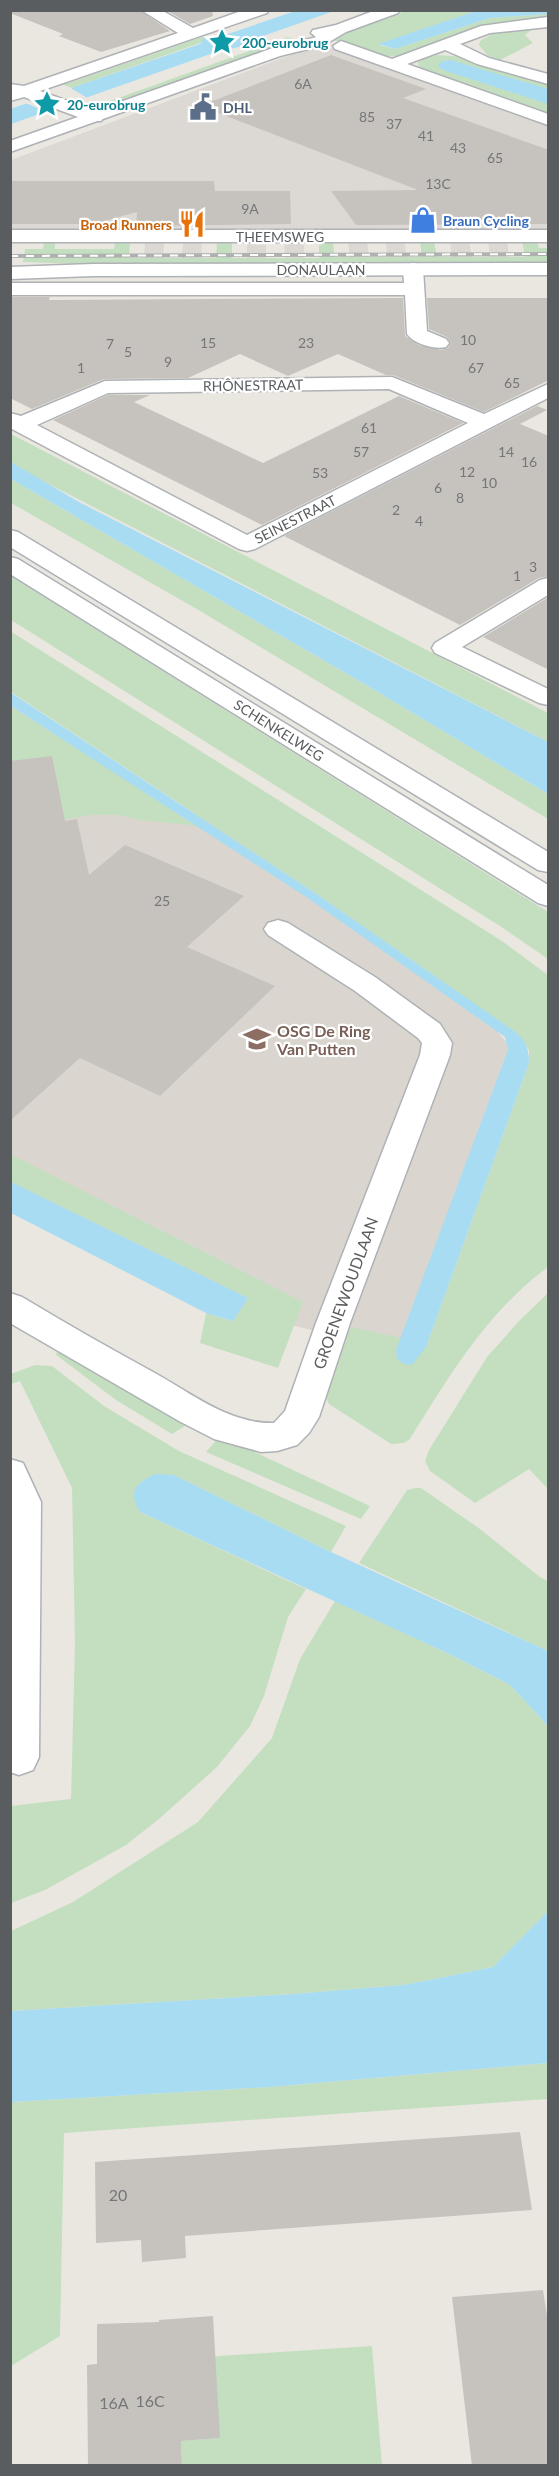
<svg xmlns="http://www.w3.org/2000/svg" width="559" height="2476" viewBox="0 0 559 2476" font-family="Lato,sans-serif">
  <rect width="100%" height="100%" fill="#eae7e1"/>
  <path fill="#dcd9d5" d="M320 44 548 125V241H507L509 257H490L488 241H469L472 257H452L450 241H405L406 257H387L386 241H367L369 257H350L348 242H304V258H285L284 241 266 242V258H247V242H202L201 258H182L183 242H164L163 258H144L145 242H11V160Z"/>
  <path fill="#dad6cf" d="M10 698 257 853 492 1025 515 1052 410 1355 213 1305 11 1199Z"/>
  <path fill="#c4dfc0" d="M405 11H476L379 45 395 49 490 18 548 14V19C526 21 502 21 480 28 452 37 419 58 388 56 372 54 346 45 331 39Z
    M535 27 525 35 533 43 500 60 487 55 479 45 480 41 492 34Z
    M202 37H207L200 43 72 88 59 83H69Z
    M288 37 293 39 118 104 96 106Z
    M438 55 465 57 548 82V116L426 72 419 67 418 62 427 57Z
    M319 241H333L334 257H422L420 241H434L437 257H525L522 241H537L539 248H548V264L112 265 23 262 25 249H43L44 242H55V249H114L115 242H130L129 258H216L217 242H232V258H319Z
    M11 434 548 713V742L14 466 11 462Z
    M11 479 361 682 548 794V819L195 608 11 503Z
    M11 576 548 912V959L503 928 11 620Z
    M10 631 502 941 548 975V1267C488 1311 449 1376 410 1439L404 1443 391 1444 329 1404 325 1396 351 1327 401 1338 396 1350 426 1347 529 1063V1050L516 1033 318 895 11 692Z
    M10 706 200 826 139 820 119 815H91L58 821 11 765Z
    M10 1154 303 1302 278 1368 200 1343 206 1313 233 1321 248 1298 11 1182Z
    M548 1293V1489L529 1469 475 1503 430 1471 425 1461 429 1450 487 1357 519 1321Z
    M61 1350 190 1423 172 1434 116 1400 55 1354Z
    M35 1365 52 1366 104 1406 179 1451 346 1526 331 1552 174 1475 140 1512 306 1589 288 1617 264 1696 250 1726 217 1767 159 1819 126 1845 45 1890 11 1903V1806L71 1799 75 1643 72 1488 20 1381 11 1384V1374Z
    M220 1436 370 1506 361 1519 206 1452Z
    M415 1488H421L480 1529 540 1577 548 1581V1651L359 1563 407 1490Z
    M335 1601 447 1653 510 1685 548 1726V1911L493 1967 440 1978 403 1985 293 1994 11 2011V1931L73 1902 198 1822 272 1738 300 1659Z
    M548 2063V2099L64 2133 60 2336 11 2366V2102L270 2087Z
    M372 2346 382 2465H182L181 2441 219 2438 189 2358Z"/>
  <path fill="#a8dcf3" d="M295 11H334L243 43 239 47 219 51 11 124 10 109 200 44 204 38 228 34Z
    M476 11 548 10V14L490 18 395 49 378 44Z
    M451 60 548 89V104L443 70 438 65 442 61Z
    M11 462 79 502 548 742V794L361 682 11 479Z
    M10 692 318 895 517 1033C526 1042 529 1049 529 1063L426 1347 412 1365 404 1364 397 1359 396 1350 508 1050 505 1037 306 897 11 706Z
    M11 1182 248 1298 233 1321 206 1313 11 1213Z
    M155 1474 174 1475 331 1552 548 1651V1726L510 1685 447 1653 140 1512C128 1492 134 1484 155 1474Z
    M548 1911V2063L270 2087 11 2102V2011L293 1994 403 1985 440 1978 493 1967Z"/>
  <path fill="#eae7e1" d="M69 87 89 99 50 113 23 102Z"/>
  <path fill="#c6c2be" d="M10 10H139L170 31 101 52 59 36 63 34 10 13Z
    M166 10H212L213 16 190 24Z
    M331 55 426 89 403 98 549 150V224L356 225 331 191 418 190 200 106Z
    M10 181H214L215 191H290L291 224 136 226 137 212 93 224H10Z
    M10 297H50L49 300 403 298 405 336 419 345 441 350 448 348 451 343 447 337 429 329 427 298H549V380L484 412 393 375H386L338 354 288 376 240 354 188 378 104 379 32 409 10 398Z
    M108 395H150L134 402 263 463 399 396 463 423 262 525 53 420Z
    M537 406 547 410 520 424 549 436V576L539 578 460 625 284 536Z
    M549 597V670L483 637Z
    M52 756 65 821 77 819 89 875 125 845 244 896 187 947 275 986 160 1096 80 1058 10 1121V761Z
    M520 2132 532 2210 185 2236 186 2258 142 2262 141 2240 96 2243 95 2162Z
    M543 2290 549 2329V2466H472L452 2297Z
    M213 2316 220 2438 181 2441 182 2466H88L87 2365 97 2364V2324L159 2322V2320Z"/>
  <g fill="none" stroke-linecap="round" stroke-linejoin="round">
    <defs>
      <path id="street" d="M141 10H161L193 28 244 10H268L267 13 40 91 101 113 104 117 101 121H89L24 97 10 101V84L24 86 178 33Z
        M548 17V27L490 33 460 44 489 58 548 74V84L477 64 445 50 407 64 548 114V125L335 49 333 46 341 41 392 59 481 26Z
        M10 230H548V242H10Z
        M413 263 420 265 423 269 427 331 446 339 449 343 446 347C435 350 414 344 407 334L405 295H10V283H404L403 269 406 265Z
        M392 377 484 414 548 384V398L255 549 247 551 239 549 10 428V413L21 416 105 381ZM389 389 468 423 247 535 37 425 108 393Z
        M548 578V595L462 647 548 689V705L539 703 435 653 432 648 435 643 540 580Z
        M278 920 288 923 375 977 440 1024 452 1043 450 1055 350 1323 319 1417 309 1433 297 1445 277 1451 261 1452 214 1439 179 1421 10 1323V1293L22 1297C65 1323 109 1348 153 1372 191 1393 229 1424 274 1423L285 1411 316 1323 420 1055 422 1043 418 1038 355 991 268 935 264 929 268 923Z
        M10 1459 23 1463 41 1502 39 1757 33 1770 19 1775 10 1772Z"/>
      <path id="secondary" d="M376 10H399L398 13 346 32 324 45 280 56 10 152V141L270 49 313 38 316 37 311 33 313 30 336 25Z
        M548 263V275L93 276 10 279V267L93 264Z
        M10 530 18 532 548 852V872L538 870 10 547Z
        M10 557 18 559 548 885V906L538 903 10 574Z"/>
    </defs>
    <use href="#street" stroke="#afb2b5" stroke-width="3"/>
    <use href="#secondary" stroke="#aeb1b5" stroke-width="3"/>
    <use href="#street" fill="#fff" fill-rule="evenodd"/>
    <use href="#secondary" fill="#fff" fill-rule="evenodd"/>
    <defs>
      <path id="rail" d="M10 256 548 254"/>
    </defs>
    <use href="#rail" stroke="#afb0b0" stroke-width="4"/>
    <use href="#rail" stroke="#fff" stroke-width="2" stroke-dasharray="8" stroke-linecap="butt"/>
  </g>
  <defs>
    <symbol id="sight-bare" viewBox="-9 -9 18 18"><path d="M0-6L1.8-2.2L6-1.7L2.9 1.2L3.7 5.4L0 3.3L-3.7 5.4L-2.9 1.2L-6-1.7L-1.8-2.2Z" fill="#0f9aa8" stroke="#fff" stroke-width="2.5" paint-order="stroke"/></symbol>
    <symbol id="civic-bare" viewBox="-9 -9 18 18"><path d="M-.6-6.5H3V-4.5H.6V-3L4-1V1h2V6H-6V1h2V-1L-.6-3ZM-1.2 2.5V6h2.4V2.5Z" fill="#5c6f8a" stroke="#fff" stroke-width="2.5" paint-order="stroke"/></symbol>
    <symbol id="shop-bare" viewBox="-9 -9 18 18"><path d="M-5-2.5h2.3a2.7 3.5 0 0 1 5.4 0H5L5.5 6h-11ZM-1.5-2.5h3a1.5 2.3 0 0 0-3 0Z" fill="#3f7fe0" stroke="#fff" stroke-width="2.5" paint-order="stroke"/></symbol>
    <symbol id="restaurant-bare" viewBox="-9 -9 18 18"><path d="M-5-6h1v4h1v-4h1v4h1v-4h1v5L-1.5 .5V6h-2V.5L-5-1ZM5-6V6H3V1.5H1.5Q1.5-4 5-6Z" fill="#e8710a" stroke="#fff" stroke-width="2.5" paint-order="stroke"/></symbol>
    <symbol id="school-bare" viewBox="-9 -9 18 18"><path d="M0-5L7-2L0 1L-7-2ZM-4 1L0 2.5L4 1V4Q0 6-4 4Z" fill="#8d6e63" stroke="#fff" stroke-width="2.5" paint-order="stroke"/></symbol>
  </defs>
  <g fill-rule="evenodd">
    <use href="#sight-bare" x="203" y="23" width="38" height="38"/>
    <use href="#sight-bare" x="28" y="85" width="38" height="38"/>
    <use href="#civic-bare" x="184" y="88" width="38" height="38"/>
    <use href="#shop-bare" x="404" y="201" width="38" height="38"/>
    <use href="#restaurant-bare" x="173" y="205" width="38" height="38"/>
    <use href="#school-bare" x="238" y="1020" width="38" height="38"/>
  </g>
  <g text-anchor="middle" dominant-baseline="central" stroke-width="4.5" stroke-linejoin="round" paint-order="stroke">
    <g font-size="14" font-weight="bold" fill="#0d838f" stroke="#fff" text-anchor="start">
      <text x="242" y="42">200-eurobrug</text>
      <text x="67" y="104">20-eurobrug</text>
    </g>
    <g font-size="14" fill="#757678">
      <text x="303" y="83">6A</text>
      <text x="367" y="116">85</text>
      <text x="394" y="123">37</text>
      <text x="426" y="135">41</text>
      <text x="458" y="147">43</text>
      <text x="495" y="157">65</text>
      <text x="438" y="183">13C</text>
      <text x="250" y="208">9A</text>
      <text x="468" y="339">10</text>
      <text x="208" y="342">15</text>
      <text x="306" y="342">23</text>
      <text x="110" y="343">7</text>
      <text x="128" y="351">5</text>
      <text x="168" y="361">9</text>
      <text x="81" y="367">1</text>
      <text x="476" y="367">67</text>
      <text x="512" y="382">65</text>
      <text x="369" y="427">61</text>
      <text x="361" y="451">57</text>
      <text x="506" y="451">14</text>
      <text x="529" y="461">16</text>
      <text x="467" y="471">12</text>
      <text x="320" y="472">53</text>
      <text x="489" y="482">10</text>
      <text x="438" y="487">6</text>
      <text x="460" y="497">8</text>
      <text x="396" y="509">2</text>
      <text x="419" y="520">4</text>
      <text x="533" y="566">3</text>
      <text x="517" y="575">1</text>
      <text x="162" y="900">25</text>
    </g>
    <g font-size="14" font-weight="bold" fill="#4e5e75" stroke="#fff" text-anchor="start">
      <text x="223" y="107">DHL</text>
    </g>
    <g font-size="14" font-weight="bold" fill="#366cbe" stroke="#fff" text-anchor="start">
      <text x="443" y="220">Braun Cycling</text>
    </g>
    <g font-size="14" font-weight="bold" fill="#c56008" stroke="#fff" text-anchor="end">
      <text x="172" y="224">Broad Runners</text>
    </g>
    <g font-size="14" fill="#5a5d60" stroke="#fff">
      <text x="280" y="236">THEEMSWEG</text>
      <text x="321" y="269">DONAULAAN</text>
      <text transform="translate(253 385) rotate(-1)">RHÔNESTRAAT</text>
      <text transform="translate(295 519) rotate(-27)">SEINESTRAAT</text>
      <text transform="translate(279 730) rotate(32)">SCHENKELWEG</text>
    </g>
    <g font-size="16" font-weight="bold" fill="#785e54" stroke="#fff" text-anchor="start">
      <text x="277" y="1030">OSG De Ring<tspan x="277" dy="18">Van Putten</tspan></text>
    </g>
    <g font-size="16" fill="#5a5d60" stroke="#fff">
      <text transform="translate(345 1293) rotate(-70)">GROENEWOUDLAAN</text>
    </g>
    <g font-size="16" fill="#757678">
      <text x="118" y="2194">20</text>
      <text x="150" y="2400">16C</text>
      <text x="114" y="2402">16A</text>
    </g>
  </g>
  <rect width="559" height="2476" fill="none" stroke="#5a5d60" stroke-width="24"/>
</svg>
